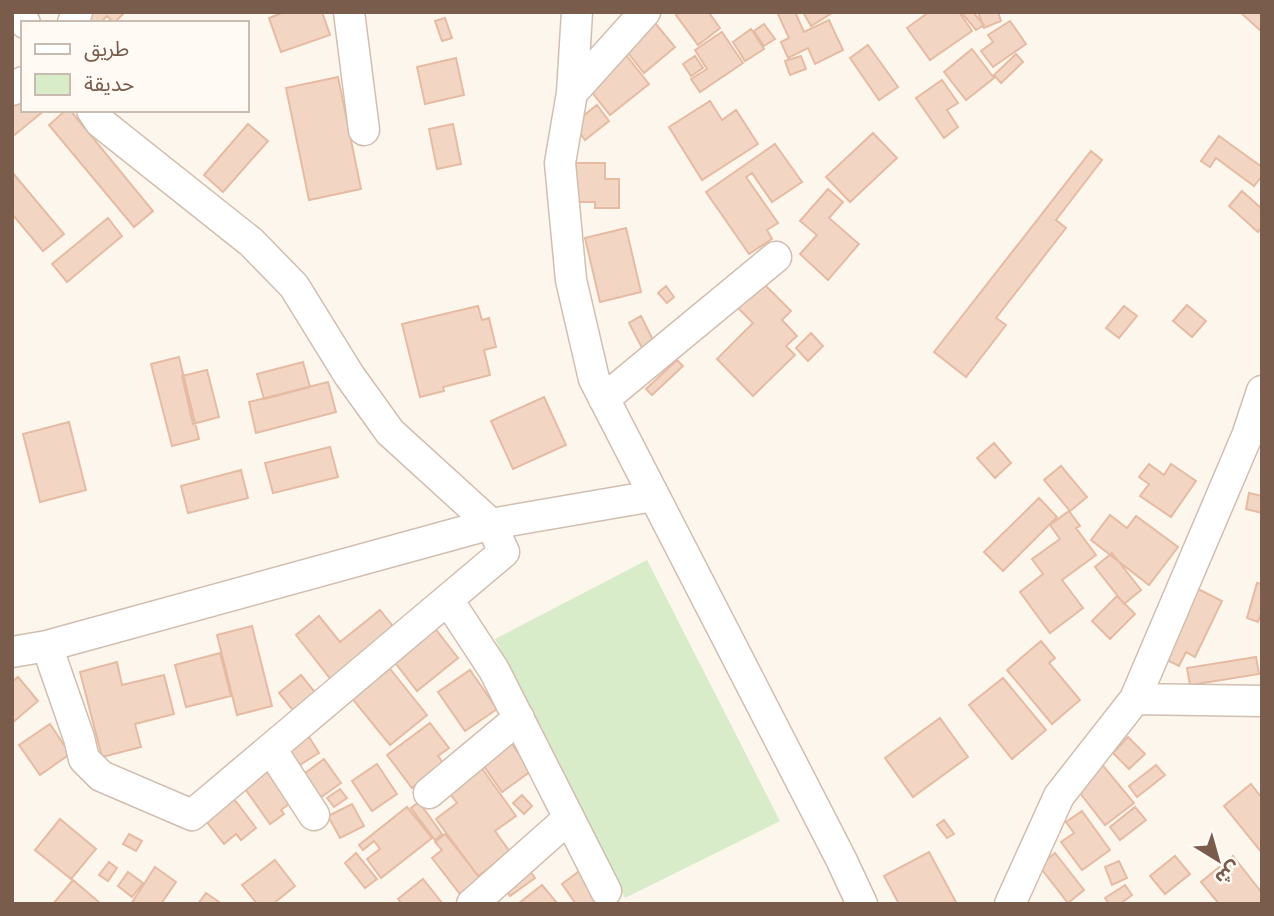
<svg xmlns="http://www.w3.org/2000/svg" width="1274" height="916" viewBox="0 0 1274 916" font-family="Figtree,'Noto Sans Arabic',sans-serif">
  <rect width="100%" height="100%" fill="#fdf6ec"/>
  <path fill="#d8ecc9" d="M647 560 780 821 625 898 495 639Z"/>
  <path fill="#f3d5c3" stroke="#e6bba3" stroke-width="2" d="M92 12H122L123 14 114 23 107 16 100 23H88L85 19Z
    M284 12H322L330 35 281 52 269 18Z
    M679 12H712L710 14 720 28 698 45 676 15Z
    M777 12H795L804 32 829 20 843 50 815 64 808 48 788 58 781 42 789 38Z
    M803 12H832V13L811 26Z
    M929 12H959L972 31 930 60 907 28Z
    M961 12H973L984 25 976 30Z
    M978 12H998L1001 21 984 28Z
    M1240 12H1262V32Z
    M445 18 452 38 442 41 435 21Z
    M1010 21 1026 44 993 67 981 51 993 42 988 35Z
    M655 23 675 47 644 73 624 48Z
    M764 24 775 39 764 46 754 31Z
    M751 29 764 49 745 61 733 42Z
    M722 32 743 63 700 92 691 79 707 69 695 50Z
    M868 45 898 87 879 100 850 58Z
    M972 49 994 78 966 100 944 72Z
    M1016 54 1023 62 1001 83 994 75Z
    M626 55 649 84 610 115 591 91Z
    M695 56 703 68 691 76 683 64Z
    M801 56 806 69 790 75 785 61Z
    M456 58 464 95 425 104 417 67Z
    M338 77 361 189 309 200 286 88Z
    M942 80 958 103 947 110 958 127 944 138 916 98Z
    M23 94V110H45L12 137V102Z
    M710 101 722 120 736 110 758 144 702 180 669 127Z
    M597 105 609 121 585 140 573 124Z
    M66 110H70L153 211 134 227 49 125Z
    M248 124 268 141 223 192 204 175Z
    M453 124 461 164 437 169 429 129Z
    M873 133 897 158 850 202 826 177Z
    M1219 136 1262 167V176L1254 186 1216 158 1210 167 1201 161Z
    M775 144 802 182 772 202 752 173 746 177 778 223 767 230 772 239 749 254 706 192Z
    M1091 151 1102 160 1056 220 1066 228 996 318 1006 325 966 377 934 352Z
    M575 163H605V179H619V208H595V202H575Z
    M12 172 64 234 43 251 12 214Z
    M828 189 843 202 829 218 859 244 828 280 800 254 817 235 800 221Z
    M1242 191 1262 209V227L1258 232 1229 206Z
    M108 218 122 236 67 282 52 264Z
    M626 228 641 292 600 302 585 238Z
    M763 283 791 311 782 320 797 336 786 346 795 355 753 396 717 359 753 323 738 308Z
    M666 286 674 297 667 303 658 293Z
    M1187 305 1206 321 1192 337 1173 321Z
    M478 306 482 320 489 318 496 347 484 350 490 375 443 387 444 391 420 397 402 324Z
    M1124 306 1137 316 1119 338 1106 328Z
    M641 316 654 342 642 348 629 323Z
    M811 333 823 346 808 361 796 348Z
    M179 357 199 439 172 446 151 364Z
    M677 360 683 366 652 395 646 389Z
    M303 362 310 387 264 399 257 374Z
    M207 370 219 417 193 424 182 376Z
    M328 382 336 412 256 433 249 402Z
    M544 397 566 445 513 469 491 421Z
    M69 422 86 490 40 502 23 434Z
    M994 443 1011 463 995 478 977 458Z
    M330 447 338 477 273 493 265 463Z
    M1149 464 1164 475 1171 464 1196 481 1171 517 1140 496 1149 484 1139 477Z
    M1061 466 1087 497 1070 511 1044 480Z
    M241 470 248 498 188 513 181 486Z
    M1249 493 1262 496V513L1246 509Z
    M1039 498 1057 517 1003 571 984 552Z
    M1069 511 1080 526 1076 528 1096 555 1062 580 1083 608 1050 633 1020 592 1043 574 1032 559 1060 539 1050 525Z
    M1110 515 1127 528 1136 516 1178 547 1149 585 1091 540Z
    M1112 553 1141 590 1124 604 1095 567Z
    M1257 583 1262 584V610L1258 622 1247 618Z
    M1198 589 1222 601 1195 657 1186 652 1179 666 1163 658Z
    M1117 596 1135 614 1110 639 1092 621Z
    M380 610 400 635 336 686 296 635 319 616 340 642Z
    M252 626 272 706 237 715 217 635Z
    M434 627 458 658 417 691 393 660Z
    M1041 641 1055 658 1049 663 1080 700 1052 724 1007 670Z
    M220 653 231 696 186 707 175 665Z
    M1256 657 1259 674 1190 685 1187 668Z
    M117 662 122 685 164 675 174 714 135 724 141 747 102 757 80 672Z
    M387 665 427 715 390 745 350 696Z
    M470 670 497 709 465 731 438 692Z
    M301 675 318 696 296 714 279 693Z
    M18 677 38 701 12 723V682Z
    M1003 678 1046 730 1012 759 969 705Z
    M940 718 968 757 913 797 885 758Z
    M430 723 449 748 438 756 444 764 412 788 387 755Z
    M50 724 70 754 40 775 19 745Z
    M505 734 531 771 502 792 476 755Z
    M309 737 319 753 290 771 280 756Z
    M1128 737 1145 754 1129 769 1113 753Z
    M324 759 341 783 317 800 301 776Z
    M1100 762 1134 803 1105 825 1072 783Z
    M478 763 516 816 495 831 510 852 478 876 436 819 457 803 445 787Z
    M377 764 397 794 372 811 352 781Z
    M1156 765 1165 775 1137 797 1129 786Z
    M269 767 294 800 281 810 284 814 270 824 243 786Z
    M1251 784 1262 798V853L1224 806Z
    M340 789 347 798 334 807 327 798Z
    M228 791 256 828 241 840 236 834 224 844 199 812Z
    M522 795 532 806 524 814 513 803Z
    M419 802 442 834 435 840 411 808Z
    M352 804 364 826 340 838 328 816Z
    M407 807 432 838 381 878 367 859 380 849 374 841 363 850 359 845Z
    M1135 807 1146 820 1120 840 1110 827Z
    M1082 811 1110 850 1082 870 1061 842 1074 833 1066 822Z
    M60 819 96 849 71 879 35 850Z
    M944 820 954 834 947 838 937 825Z
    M129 834 142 841 136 851 123 844Z
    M445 834 480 878 460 894 432 858 442 850 435 842Z
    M929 852 957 904H899L884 876Z
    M356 853 377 879 365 888 345 863Z
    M1055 853 1084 890 1068 903 1039 866Z
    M1175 856 1190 874 1165 894 1150 876Z
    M1233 856 1262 893V904H1219L1201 882Z
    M275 860 295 886 273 904H257L242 885Z
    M1119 861 1127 878 1112 885 1105 867Z
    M109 862 117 868 108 881 99 875Z
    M524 863 535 878 510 896 499 881Z
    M155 867 176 882 161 904H131Z
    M582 869 605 904H576L562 884Z
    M128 872 143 883 132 897 118 886Z
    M423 879 443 904H402L398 899Z
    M73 880 101 904H53Z
    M542 885 557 903 518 904Z
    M1125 885 1132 895 1120 904H1109L1105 898Z
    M206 893 222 904H198Z"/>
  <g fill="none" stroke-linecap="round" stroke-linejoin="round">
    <defs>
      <path id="minor" d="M17 12 25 23
        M349 12 364 130
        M577 12 572 93 560 163 571 280 594 379 841 859 862 904
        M73 23 77 12
        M12 90 23 82
        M572 93 645 12
        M92 110 100 122 251 242 294 286 349 375 390 432 491 524 653 496
        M604 399 776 257
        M448 600 494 670 606 891
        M12 652 47 646 491 524 504 552 192 815 101 776 84 759 79 738 47 646
        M1135 699 1262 701
        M271 749 314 815
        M429 793 519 718
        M472 904 569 818
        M1010 904 1059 796 1135 699 1247 436 1262 391"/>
    </defs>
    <use href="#minor" stroke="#d1beb0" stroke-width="33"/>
    <use href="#minor" stroke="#fff" stroke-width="30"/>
  </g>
  <rect width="1274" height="916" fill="none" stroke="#7a5c4d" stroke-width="28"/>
  <rect x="21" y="21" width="228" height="91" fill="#fffaf3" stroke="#cabbb1" stroke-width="2"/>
  <rect x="35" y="44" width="35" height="10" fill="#ffffff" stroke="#cabbb1" stroke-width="2"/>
  <text x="84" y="56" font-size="21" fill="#7a5c4d">طريق</text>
  <rect x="35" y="74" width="35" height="21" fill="#d8ecc9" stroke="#cabbb1" stroke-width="2"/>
  <text x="84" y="91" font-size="21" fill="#7a5c4d">حديقة</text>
  <g transform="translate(1218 860) rotate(143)" stroke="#fffaf3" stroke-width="5" paint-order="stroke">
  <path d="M0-5L12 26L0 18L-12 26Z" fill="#7a5c4d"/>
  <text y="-10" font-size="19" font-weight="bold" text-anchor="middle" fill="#7a5c4d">ش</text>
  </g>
</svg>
